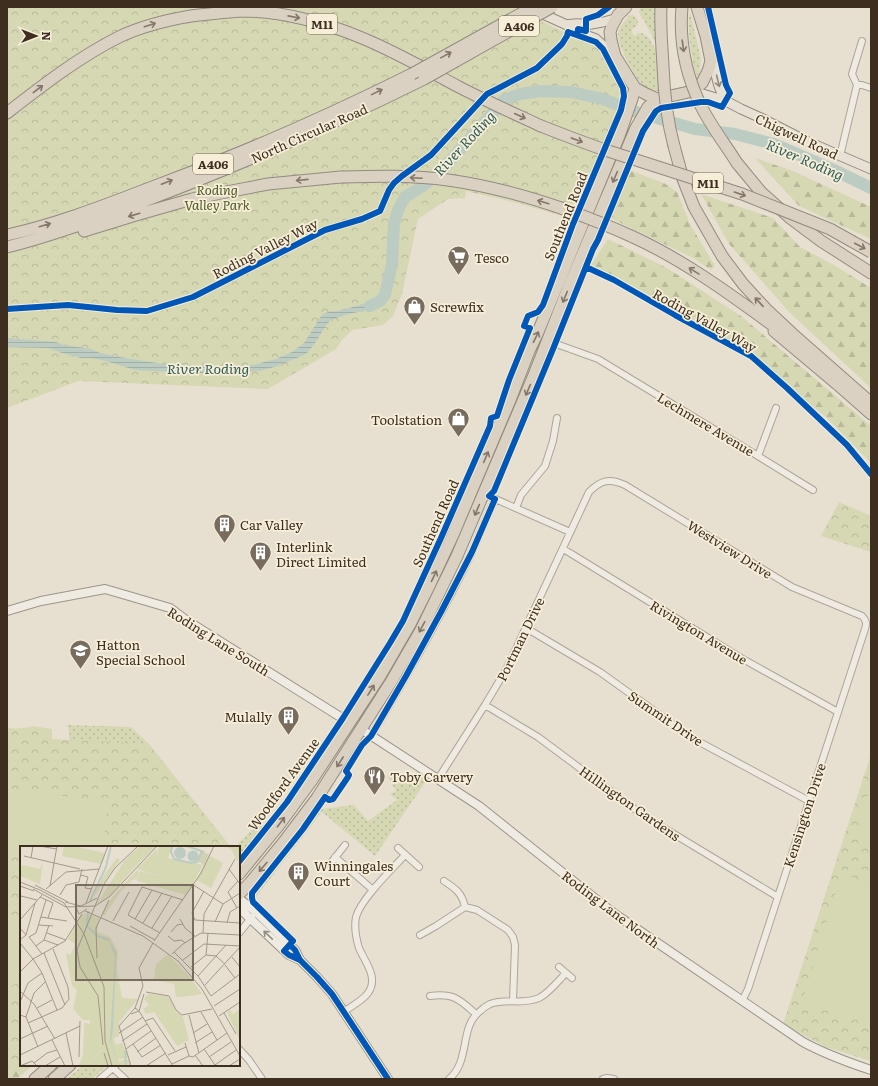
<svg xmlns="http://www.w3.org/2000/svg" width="878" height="1086" viewBox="0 0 878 1086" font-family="Literata,serif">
  <defs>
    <pattern id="grass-dots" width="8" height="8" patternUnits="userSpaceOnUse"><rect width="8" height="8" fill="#d6d7b3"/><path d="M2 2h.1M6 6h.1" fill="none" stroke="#b9b99a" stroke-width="1.8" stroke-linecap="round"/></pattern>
    <pattern id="forest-firs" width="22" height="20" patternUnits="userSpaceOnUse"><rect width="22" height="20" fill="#d6d7b3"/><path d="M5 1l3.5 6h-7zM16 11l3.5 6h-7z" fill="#b9b99a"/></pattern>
    <pattern id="park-crowns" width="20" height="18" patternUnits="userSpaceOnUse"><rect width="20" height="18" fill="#d6d7b3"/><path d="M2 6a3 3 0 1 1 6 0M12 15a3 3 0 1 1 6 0" fill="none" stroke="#b9b99a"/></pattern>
    <pattern id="water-rules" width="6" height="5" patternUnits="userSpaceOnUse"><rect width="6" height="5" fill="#bcccc2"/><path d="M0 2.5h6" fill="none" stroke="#a2b0a6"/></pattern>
  </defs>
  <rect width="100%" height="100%" fill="#e7e0d1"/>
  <path fill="url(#grass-dots)" d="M640 7H656L655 41 639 12Z
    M689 13 691 16 701 59 700 69 697 79C691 57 688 35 689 13Z
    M630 15H633C641 22 639 25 631 30L634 36 639 33H641L644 34 649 38 656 50 659 91C653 91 648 90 644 87 638 83 618 45 618 37 618 29 622 23 628 18L627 16Z
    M67 725 131 727 149 744 156 753 57 740H69C70 735 69 730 67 725Z
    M418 772 428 778 375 856 322 812 256 897V903L253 895 280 862 322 809 354 805 368 821 397 800 390 794 396 791 387 775C404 781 402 781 418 772Z
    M262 820 263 829 240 858 239 847H235Z
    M83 1065H108L92 1079H67Z"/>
  <path fill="url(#forest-firs)" d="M755 158 793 171 871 207V239L799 206Z
    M629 170 664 183 677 192 690 224 715 266 711 270 693 258 610 218Z
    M701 194 773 218 800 247 834 265 871 288V388L790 313 729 244Z
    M608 239 667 268 741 316 871 426V463L825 416 763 369 685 314 591 265Z
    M21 1058V1065H33L17 1079H7V1068Z"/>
  <path fill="url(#park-crowns)" d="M7 7H513L568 34 592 42 600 49 620 85V94L615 118 573 219 517 203 466 191 465 198 448 199 418 219 402 294 393 316 383 325 352 330 342 340 336 349 268 389 78 381 7 408Z
    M839 502 871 516V552L821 536Z
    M33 726 52 729V739L149 744 231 847H21V1063L7 1074V727C15 730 25 728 33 726Z
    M871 754V1061L826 1047 783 1024Z"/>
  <path fill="#d6d7b3" d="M871 783V842L855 837Z
    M7 790 108 801 103 847H21V856L7 854Z
    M841 874 871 883V1024L802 1003Z
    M10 913 21 928V980L7 989V916Z"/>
  <path fill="url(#water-rules)" d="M378 297 389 299 374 309 353 313 332 319 327 324 313 346 306 354 278 366 259 371 232 373H190L135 370 102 360 91 358H81L62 353 48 348 7 347V338L56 342 64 345 91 349 100 353 119 357 163 364 221 367 253 365 276 359 292 352 304 343 321 316C328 310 334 312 342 310 354 307 367 303 378 297Z"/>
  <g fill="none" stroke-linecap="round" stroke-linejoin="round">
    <path stroke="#bcccc2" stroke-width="12" d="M370 306 380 301 385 295 392 264 394 224 398 210 405 197 423 186 441 171 504 100 520 94 541 91 571 92 603 99 636 112 695 129 735 134 774 144 834 170 871 188"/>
    <defs>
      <path id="street" d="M857 85 852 74 862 41
        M840 156 857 85H862L871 88
        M548 341 598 359 758 456 813 490
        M758 456 776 408
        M484 494 570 532
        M516 508 521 495 545 466 553 441 557 418
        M563 549 570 553 741 658 838 712
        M526 628 600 672 692 738 809 801
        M485 705 538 737 636 810 654 822 778 897
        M371 736C407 676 442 615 472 552 480 534 487 516 495 499
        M438 779 485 705 507 668 589 492C601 480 609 478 625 485L792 587 862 616C866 620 867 623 865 629L748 989 742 1001
        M398 848 419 867
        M335 857 373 890
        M330 864 345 845
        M444 881C456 889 462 893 465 907L477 910 508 930 513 937 515 945 513 1001
        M239 933 252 917
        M420 935 436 926 465 907
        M559 967 572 978
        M430 996C454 993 459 999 476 1014
        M343 1012C351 1007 363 1000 368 993 379 978 365 962 359 948 356 938 354 927 356 917 361 899 392 869 405 855
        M239 1049 249 1060 262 1079
        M113 1068 125 1079
        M100 1079 116 1065
        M449 1079C470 1062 460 1028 478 1013 481 1010 486 1006 490 1004 506 998 524 1005 539 998 549 993 558 981 566 973
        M603 1079 607 1078 614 1079"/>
      <path id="secondary" d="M7 611 41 601 105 589 170 608 186 620 350 723
        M361 729 479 806 612 912 803 1042C825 1054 847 1062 871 1070
        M239 900H241L257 913 295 950 300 960 317 977 332 994 388 1079
        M239 908 289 955 300 960"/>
      <path id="primary" d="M536 11 567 25 572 30 596 39 615 56
        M567 25C575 22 584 25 592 24 600 23 607 21 615 19
        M711 61C716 69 716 77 719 86 721 91 723 95 724 101
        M693 91 726 101 741 109 761 118 806 141 871 169"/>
      <path id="highway" d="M626 7 618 15 612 26 610 32 611 40 615 56 635 88 646 94 657 99 693 91 702 83 708 71 711 61 706 36 697 7
        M7 113C43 85 79 57 119 37 142 26 167 20 191 16 208 14 225 12 242 11 281 11 327 23 362 38 396 52 427 70 459 87 486 101 513 113 541 126
        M674 146 683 179 694 207 722 256 743 284 766 309 797 338 871 403
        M737 163 761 192 789 217 821 241 871 273
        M84 231 136 215 192 199 221 193 268 184 341 177
        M7 235C53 225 98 208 142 191 234 157 324 118 412 74
        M631 236C686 261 734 297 782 332
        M7 247C52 236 96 219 139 203 236 167 331 125 424 79
        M774 331 837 384 871 414
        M239 874 279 825 312 780 380 676 410 624 429 586 452 537 510 400 529 351 538 332 619 136 632 99 635 88
        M239 894 250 883 283 843 317 798 391 682 421 630 457 556 532 380 569 286 636 128 648 107 657 99
        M35 1079 51 1065
        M54 1079 70 1065"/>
    </defs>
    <use href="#street" stroke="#ada599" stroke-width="8"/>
    <use href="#secondary" stroke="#9c958a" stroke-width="10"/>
    <use href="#primary" stroke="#928b80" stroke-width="11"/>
    <use href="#highway" stroke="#928b80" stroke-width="13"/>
    <use href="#street" stroke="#efebe3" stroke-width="6"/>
    <use href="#secondary" stroke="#efebe3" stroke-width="8"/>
    <use href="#primary" stroke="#e6e1d4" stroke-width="9"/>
    <use href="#highway" stroke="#dad1c2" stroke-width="11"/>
    <defs>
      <path id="highway-bridge" d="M661 7C660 27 662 46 663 66 664 93 667 120 674 146
        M682 7C679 41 686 75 701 106 711 126 725 144 737 163
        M412 74 533 7
        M424 79 552 7
        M541 126 572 138 602 149 742 194 830 229 871 252
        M341 177C377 176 413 175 448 180 512 189 573 210 631 236"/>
    </defs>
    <use href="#highway-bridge" stroke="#928b80" stroke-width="13" stroke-linecap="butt"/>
    <use href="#highway-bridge" stroke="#dad1c2" stroke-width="11"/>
    <defs>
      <path id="cycleway" d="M577 35 578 29 586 31V19L598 15 609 7
        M586 267 614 280 675 315 751 356 787 388 847 445 871 474
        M7 309 68 305 117 310 147 311 193 297 325 230 362 219 380 211 389 190 394 183 402 176 431 155 487 94 495 90 537 68 562 44 567 36 568 32 596 42 603 49 623 88 624 96 621 110 573 224 543 305 538 312 528 316 524 326 530 328 509 380 497 416 491 418 490 426 441 538 403 621 390 643 343 718 287 802 239 862
        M290 945 295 950 300 960 317 977 332 994 388 1079
        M300 960 289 955 284 951 293 941 253 902 252 898V893L303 829 325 797 329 800 333 799 348 777 349 775 346 771 362 745 371 736 406 676 441 612 472 552 495 499 489 496 494 491 553 349 593 249 598 240 643 131 656 111 661 108 701 102H708L722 107 730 93 726 85 708 7"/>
    </defs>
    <use href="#cycleway" stroke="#f7eed8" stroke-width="8"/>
    <use href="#cycleway" stroke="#0057b8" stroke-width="6"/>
  </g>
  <defs><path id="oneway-shaft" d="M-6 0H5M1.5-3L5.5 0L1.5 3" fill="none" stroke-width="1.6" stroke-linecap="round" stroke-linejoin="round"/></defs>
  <g stroke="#847769">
    <use href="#oneway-shaft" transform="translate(294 17) rotate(11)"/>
    <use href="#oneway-shaft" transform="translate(150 25) rotate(-18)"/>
    <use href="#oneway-shaft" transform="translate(683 46) rotate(82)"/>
    <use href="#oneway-shaft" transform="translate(446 55) rotate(-29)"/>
    <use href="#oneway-shaft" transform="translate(38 89) rotate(-37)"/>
    <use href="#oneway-shaft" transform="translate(377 92) rotate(-26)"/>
    <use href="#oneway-shaft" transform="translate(520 116) rotate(24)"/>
    <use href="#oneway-shaft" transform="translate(577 140) rotate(20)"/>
    <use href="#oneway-shaft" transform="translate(615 177) rotate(113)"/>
    <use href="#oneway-shaft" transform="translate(416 178) rotate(-177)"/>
    <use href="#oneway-shaft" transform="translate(302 180) rotate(174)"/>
    <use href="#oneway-shaft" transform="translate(167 182) rotate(-21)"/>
    <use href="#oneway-shaft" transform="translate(740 194) rotate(19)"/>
    <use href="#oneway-shaft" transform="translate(543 202) rotate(-163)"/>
    <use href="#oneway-shaft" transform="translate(134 215) rotate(164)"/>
    <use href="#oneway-shaft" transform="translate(45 225) rotate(-16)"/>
    <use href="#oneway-shaft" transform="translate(860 246) rotate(28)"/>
    <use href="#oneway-shaft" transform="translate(694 271) rotate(-148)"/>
    <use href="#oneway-shaft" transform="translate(565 297) rotate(112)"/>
    <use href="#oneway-shaft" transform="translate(759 302) rotate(-133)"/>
    <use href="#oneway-shaft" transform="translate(536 337) rotate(-64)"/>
    <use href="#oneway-shaft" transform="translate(528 390) rotate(113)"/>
    <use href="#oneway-shaft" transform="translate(486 457) rotate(-67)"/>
    <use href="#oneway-shaft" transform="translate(477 510) rotate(113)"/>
    <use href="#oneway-shaft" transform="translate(434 576) rotate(-65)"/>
    <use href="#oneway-shaft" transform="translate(422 627) rotate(118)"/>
    <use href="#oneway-shaft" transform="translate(371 690) rotate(-58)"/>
    <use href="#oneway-shaft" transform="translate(340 762) rotate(123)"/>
    <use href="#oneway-shaft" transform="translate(281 822) rotate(-53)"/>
    <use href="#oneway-shaft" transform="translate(263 867) rotate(130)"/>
  </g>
  <use stroke="#92887a" href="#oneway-shaft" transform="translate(718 81) rotate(76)"/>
  <use stroke="#968c82" href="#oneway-shaft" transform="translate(268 935) rotate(-136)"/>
  <defs>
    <symbol id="supermarket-pin" viewBox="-11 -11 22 30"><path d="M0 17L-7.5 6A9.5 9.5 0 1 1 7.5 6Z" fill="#786c5e" stroke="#f7eed8"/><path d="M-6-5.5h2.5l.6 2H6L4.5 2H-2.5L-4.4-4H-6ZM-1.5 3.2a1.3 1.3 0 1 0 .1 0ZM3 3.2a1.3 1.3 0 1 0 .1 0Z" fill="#fff"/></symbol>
    <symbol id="shop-pin" viewBox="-11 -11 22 30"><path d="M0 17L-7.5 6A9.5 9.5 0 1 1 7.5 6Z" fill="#786c5e" stroke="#f7eed8"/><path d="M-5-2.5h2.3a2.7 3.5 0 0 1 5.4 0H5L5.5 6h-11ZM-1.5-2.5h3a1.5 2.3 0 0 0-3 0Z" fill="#fff"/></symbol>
    <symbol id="building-pin" viewBox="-11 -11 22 30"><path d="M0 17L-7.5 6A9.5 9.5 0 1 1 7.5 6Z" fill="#786c5e" stroke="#f7eed8"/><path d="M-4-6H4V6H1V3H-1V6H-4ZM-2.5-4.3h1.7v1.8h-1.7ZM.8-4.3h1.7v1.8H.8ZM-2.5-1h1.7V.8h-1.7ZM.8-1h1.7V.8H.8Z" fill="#fff"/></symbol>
    <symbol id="school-pin" viewBox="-11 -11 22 30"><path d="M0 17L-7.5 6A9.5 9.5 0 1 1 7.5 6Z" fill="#786c5e" stroke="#f7eed8"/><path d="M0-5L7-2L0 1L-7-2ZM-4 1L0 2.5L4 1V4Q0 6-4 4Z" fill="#fff"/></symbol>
    <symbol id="restaurant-pin" viewBox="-11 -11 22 30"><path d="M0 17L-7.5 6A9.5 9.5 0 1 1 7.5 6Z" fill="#786c5e" stroke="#f7eed8"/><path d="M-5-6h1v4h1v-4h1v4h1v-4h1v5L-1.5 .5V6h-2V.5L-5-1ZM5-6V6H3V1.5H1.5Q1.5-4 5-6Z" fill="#fff"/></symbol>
  </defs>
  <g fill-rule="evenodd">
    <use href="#supermarket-pin" x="446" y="244" width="25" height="34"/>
    <use href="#shop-pin" x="402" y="294" width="25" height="34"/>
    <use href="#shop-pin" x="446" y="406" width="25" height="34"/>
    <use href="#building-pin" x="212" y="512" width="25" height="34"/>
    <use href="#building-pin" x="248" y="540" width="25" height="34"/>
    <use href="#school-pin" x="68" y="638" width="25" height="34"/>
    <use href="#building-pin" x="276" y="704" width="25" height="34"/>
    <use href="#restaurant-pin" x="362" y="764" width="25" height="34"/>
    <use href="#building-pin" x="286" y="860" width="25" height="34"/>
  </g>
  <g text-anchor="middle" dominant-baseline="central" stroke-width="3.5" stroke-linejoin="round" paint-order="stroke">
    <g fill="#f7eed8" stroke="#756857" stroke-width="1">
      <rect x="307" y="14" width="30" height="20" rx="3"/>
      <rect x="499" y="16" width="40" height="20" rx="3"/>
      <rect x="193" y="154" width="40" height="20" rx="3"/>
      <rect x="693" y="173" width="30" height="20" rx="3"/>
    </g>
    <g font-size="12" font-weight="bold" fill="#3d2e20">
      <text x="322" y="24">M11</text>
      <text x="519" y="26">A406</text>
      <text x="213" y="164">A406</text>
      <text x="708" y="183">M11</text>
    </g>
    <g font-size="13" fill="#3d2e20" stroke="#f7eed8">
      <text transform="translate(309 133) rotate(-24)">North Circular Road</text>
      <text transform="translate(797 136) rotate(25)">Chigwell Road</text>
      <text transform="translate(565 216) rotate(-68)">Southend Road</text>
      <text transform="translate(265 248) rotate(-27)">Roding Valley Way</text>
      <text transform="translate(705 320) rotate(29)">Roding Valley Way</text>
      <text transform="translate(706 424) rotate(31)">Lechmere Avenue</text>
      <text transform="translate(435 523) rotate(-66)">Southend Road</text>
      <text transform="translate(730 549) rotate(32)">Westview Drive</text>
      <text transform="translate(699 632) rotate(31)">Rivington Avenue</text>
      <text transform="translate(520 639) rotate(-64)">Portman Drive</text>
      <text transform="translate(219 641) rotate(32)">Roding Lane South</text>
      <text transform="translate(666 718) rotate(34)">Summit Drive</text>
      <text transform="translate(283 784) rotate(-54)">Woodford Avenue</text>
      <text transform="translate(630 803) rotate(35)">Hillington Gardens</text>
      <text transform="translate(804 815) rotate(-72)">Kensington Drive</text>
      <text transform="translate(611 909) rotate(37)">Roding Lane North</text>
    </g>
    <g font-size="13" font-style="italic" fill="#4d5a26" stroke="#f7eed8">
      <text x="217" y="189">Roding<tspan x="217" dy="15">Valley Park</tspan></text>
    </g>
    <g font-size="13" fill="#3d2e20" stroke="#f7eed8" text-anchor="start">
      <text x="474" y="257">Tesco</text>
      <text x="430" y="306">Screwfix</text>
      <text x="442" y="419" text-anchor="end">Toolstation</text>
      <text x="240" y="524">Car Valley</text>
      <text x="276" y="546">Interlink<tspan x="276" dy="15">Direct Limited</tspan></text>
      <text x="96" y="644">Hatton<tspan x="96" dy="15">Special School</tspan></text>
      <text x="272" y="716" text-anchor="end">Mulally</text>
      <text x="390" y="776">Toby Carvery</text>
      <text x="314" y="865">Winningales<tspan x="314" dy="15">Court</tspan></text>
    </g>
    <g font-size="14" font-style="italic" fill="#2f5d5a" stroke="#f7eed8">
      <text transform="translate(464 143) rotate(-47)">River Roding</text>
      <text transform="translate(805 159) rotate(23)">River Roding</text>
      <text x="208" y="368">River Roding</text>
    </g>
  </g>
  <g transform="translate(20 846)">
    <rect width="220" height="220" fill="#e7e0d1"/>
    <path d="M44 0H53L85 7 81 18 42 10ZM120 0H136L112 24H106L104 15ZM139 0H152L148 12 151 13 142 31 129 22 137 10ZM134 130 135 134 153 137 156 138 164 148 162 151H156L154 138 133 134ZM64 188 79 192 81 204 67 220H59L63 209ZM102 197 109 212 99 213 94 199Z" fill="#d6d7b3"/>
    <path d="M137 3V10L129 22 142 31 117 23ZM97 12 100 14 73 52 82 32ZM104 15 106 24H112L90 49 77 58ZM117 24 119 26 117 33 112 34 101 45 84 70 82 68 90 54Z" fill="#d6d7b3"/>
    <path d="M182 6 189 8 184 19 178 15Z" fill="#d1d1b3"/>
    <path d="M204 0H220V13L217 15 211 3ZM190 10 203 17 191 42 176 34ZM151 13 183 19 166 49 117 35 120 25 142 31ZM23 15 20 38 0 30 2 19 20 23ZM65 67 79 72 77 86 90 91 98 105 97 125 102 152 118 153 99 176V190L94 192 99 215 109 213 111 220H67L81 205 79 192 64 188V177L70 178V174H63L53 163 57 144 52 140 46 108H51L55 98 48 93 61 69ZM148 108 169 130 182 148 162 151 164 148 156 138 134 133 136 118ZM128 148 147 150 150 153 155 164 163 171 169 194 157 200 134 166 126 168 123 163 129 159 124 153ZM220 163V195L207 166 210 164 213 168Z" fill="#d6d7b3"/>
    <path d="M134 29 148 33 146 42 131 37ZM152 35 166 39 164 47 150 43Z" fill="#d6d7b3"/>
    <path d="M154 7a6 6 0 1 1 12 0a6 6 0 1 1-12 0ZM167.5 10a5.5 5.5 0 1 1 11 0a5.5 5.5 0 1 1-11 0ZM88 92 96 106 93 185 91 196 99 220 90 195 95 110Z" fill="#bcccc2"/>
    <path fill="none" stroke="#bcccc2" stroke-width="2" d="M152 0 151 6 154 13 171 17 177 16 182 5M167 0 184 6M70 55 86 21 91 0M68 65 67 80 77 90 89 94M105 205 106 220"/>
    <path fill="none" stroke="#a3998a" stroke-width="1" d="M19 0 37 3M4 10 60 23M11 12 13 0M209 23 220 38M61 29 68 31 65 42 72 43M0 36 20 44 44 57 64 88 84 141 85 195 92 220M172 38 203 58M15 39 48 56M0 40 14 45M30 40 37 0M13 43 46 61 75 60 89 51 137 0M26 43 46 26 79 23M184 45 172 67 175 74 220 77M40 49 46 39 59 36 62 23M1 50 17 54M20 51 33 57 28 72M45 56 61 60 77 52M66 57 88 0M55 60 59 68 67 63M217 62 208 46 218 35M65 65 123 90 158 115 182 143 220 210M21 71 47 75M115 73 132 44M160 73 165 82 175 90M0 74 22 49M93 75 109 46M195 76 203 58 220 47M123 77 142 47M207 77 210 66 220 60M19 79 33 80M110 80 135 94M0 82 6 89 0 94M132 82 152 50M151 86 157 79 163 78M27 87 46 94M140 87 108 69 122 41 163 54M183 87 184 68 215 13M6 89 15 57M148 90 154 95 162 94 165 97M9 91 16 87 26 54M9 91 22 108M24 94 29 79M134 95 181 27 194 0M0 97 13 113M16 100 24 94 38 99M154 106 178 130 191 150 220 128M24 107 45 159M152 108 163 98 181 87 220 89M186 109 188 87M212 111 220 121M77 112 76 82 89 54M13 113 22 127 37 164M163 114 184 98 220 100M205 119 215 132M171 121 186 109 196 110 205 118M0 126 13 113 45 95 62 68M178 130 206 99M185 139 220 101M123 140 119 122 133 97M0 145 14 158 35 193M126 146 149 150 156 164 162 169 192 163M0 156 8 137 22 127M194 160 220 143M17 162 32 154M115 162 119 165 153 220M181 166 197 194M204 167 216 188M111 168 119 165 124 148M0 169 6 171 18 201M169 169 179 207M199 170 220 156M6 171 14 147 25 136M125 175 133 172 155 205M8 177 42 162 49 153 48 141 33 103M46 187 53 220M99 187 123 171M173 187 187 178M0 193 28 180M32 194 45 220M102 195 127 178M165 197 169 210 173 211 207 187M175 197 192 186M113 198 122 211 141 199M83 199 78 150 60 121 57 104 84 38 95 22 118 0M106 203 131 185M184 203 195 219M117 206 136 192M84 207 88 220M0 209 60 180M148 209 166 201M175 209 183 220M59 211 60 175M189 211 211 196M14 217 27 207 37 204M152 218 169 210M195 219 216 204M0 220 12 215 17 220M25 220 40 211M111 220 99 180 115 162 123 140M126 220 146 207M209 220 220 213"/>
    <path fill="#786c5e" fill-opacity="0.15" stroke="#786c5e" stroke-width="2" d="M56 39H173V134H56Z"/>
    <rect width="220" height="220" fill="none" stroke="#3d2e20" stroke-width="2"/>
  </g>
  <rect width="878" height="1086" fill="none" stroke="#3d2e20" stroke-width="16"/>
  <g transform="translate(36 36) rotate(90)" stroke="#f7eed8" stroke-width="3" paint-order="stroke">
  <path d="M0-3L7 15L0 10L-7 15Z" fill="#3d2e20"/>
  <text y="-6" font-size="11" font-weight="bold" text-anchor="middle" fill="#3d2e20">N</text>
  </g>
</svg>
